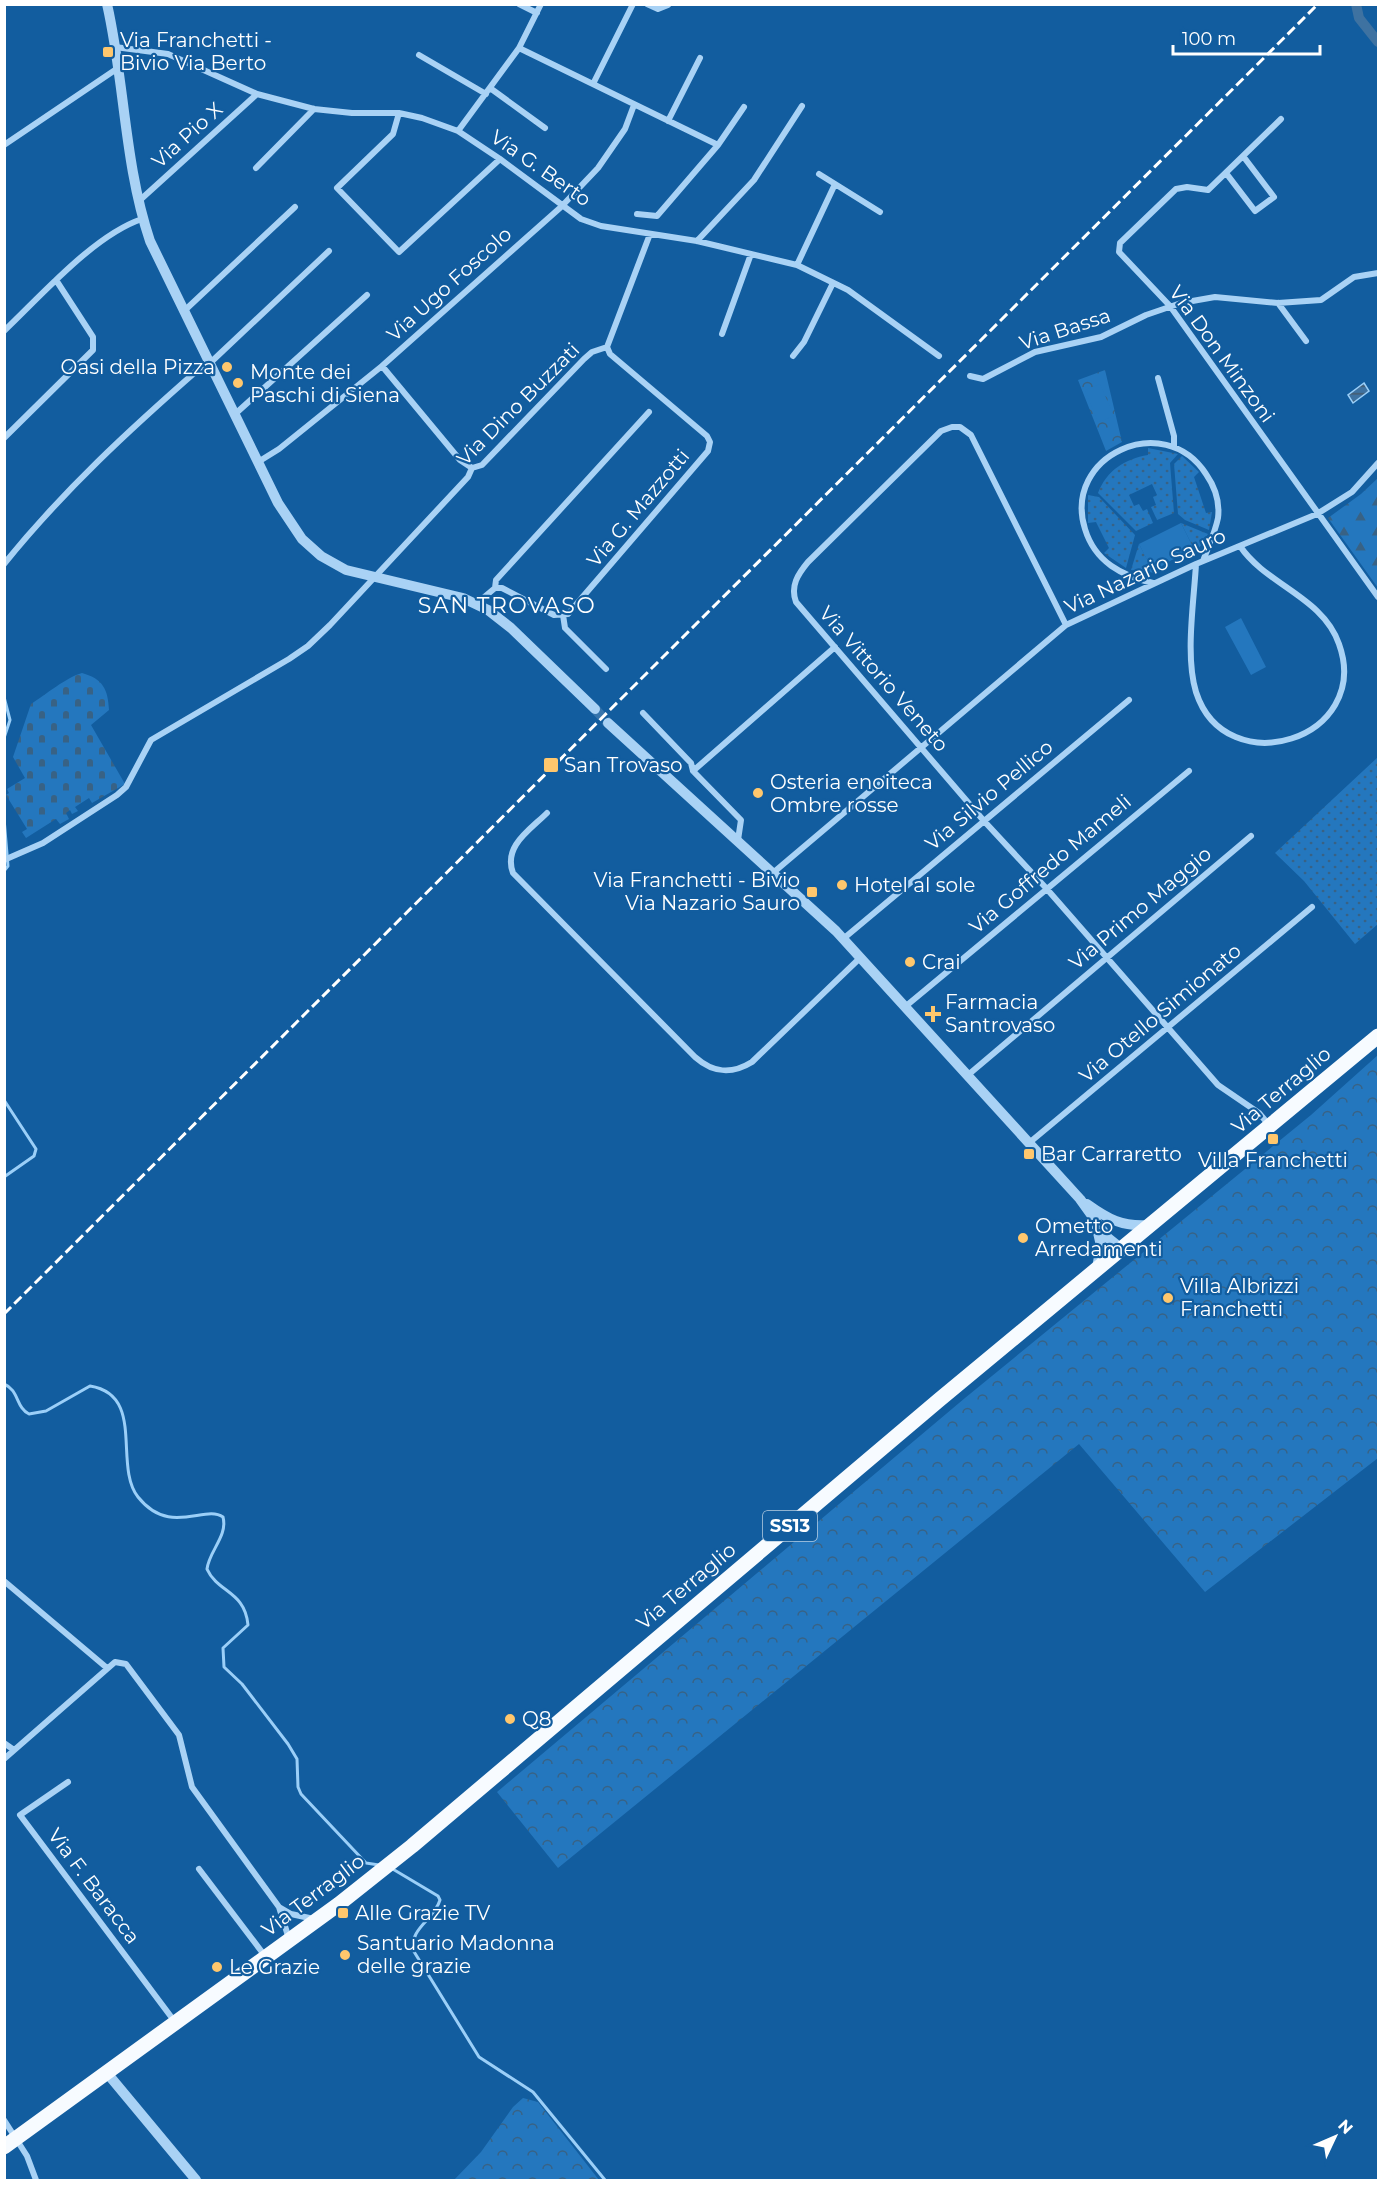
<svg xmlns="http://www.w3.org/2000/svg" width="1383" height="2185" viewBox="0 0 1383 2185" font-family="Montserrat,sans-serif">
  <defs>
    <pattern id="grass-dots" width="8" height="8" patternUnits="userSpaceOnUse" patternTransform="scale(1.5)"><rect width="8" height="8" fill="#2477be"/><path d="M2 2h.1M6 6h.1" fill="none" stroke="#386285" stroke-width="1.8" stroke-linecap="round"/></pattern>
    <pattern id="forest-firs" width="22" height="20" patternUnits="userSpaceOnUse" patternTransform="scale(1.5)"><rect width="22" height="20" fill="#2477be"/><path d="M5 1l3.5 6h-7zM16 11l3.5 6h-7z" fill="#386285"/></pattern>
    <pattern id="cemetery-stones" width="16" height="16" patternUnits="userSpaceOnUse" patternTransform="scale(1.5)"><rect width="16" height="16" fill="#2477be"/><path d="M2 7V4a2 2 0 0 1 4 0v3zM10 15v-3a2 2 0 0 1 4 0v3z" fill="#386285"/></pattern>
    <pattern id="park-crowns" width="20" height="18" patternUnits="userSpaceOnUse" patternTransform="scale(1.5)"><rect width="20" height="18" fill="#2477be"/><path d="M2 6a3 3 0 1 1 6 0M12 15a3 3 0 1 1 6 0" fill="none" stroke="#386285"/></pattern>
    <pattern id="water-rules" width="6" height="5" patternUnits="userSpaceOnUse" patternTransform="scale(1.5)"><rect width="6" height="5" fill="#3e72a1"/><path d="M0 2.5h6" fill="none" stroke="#465b6e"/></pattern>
  </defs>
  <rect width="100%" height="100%" fill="#125d9f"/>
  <path fill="url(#grass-dots)" d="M1148 448 1178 454 1170 463 1174 513 1157 520 1151 507 1156 505 1153 497 1157 495 1152 484 1129 495 1134 506 1139 504 1143 511 1147 509 1153 523 1136 531 1098 493C1107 470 1125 459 1148 455Z
    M1182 456 1199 472 1194 477 1206 513 1212 512 1209 530 1185 520 1178 514 1174 464Z
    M1088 495 1099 497 1135 535 1126 568 1104 553 1109 548 1096 522 1088 523Z
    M1181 523 1208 534 1194 556C1183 553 1161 563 1156 573L1131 570 1139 544 1151 567 1193 547Z
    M1378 757V924L1355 944 1304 881 1275 853Z"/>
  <path fill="url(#forest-firs)" d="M1378 478V588L1328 518 1361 494Z"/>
  <path fill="url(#cemetery-stones)" d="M82 673C103 679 108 689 109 710L91 725 125 784 92 803 89 798 75 807 78 811 72 814 70 810 66 813 69 819 60 824 56 819 26 838 22 832 27 829 6 795 9 793 7 789 25 778 13 757 31 704C45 695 67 677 82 673Z"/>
  <path fill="url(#park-crowns)" d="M1105 370 1122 442 1106 451 1078 380Z
    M1378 1055V1458L1205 1592 1079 1444 558 1868 497 1792 965 1398 1311 1115Z
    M523 2098 538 2102 599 2180H454L481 2152 513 2107Z"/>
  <path fill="#2477be" d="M1100 384 1114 416 1098 422 1085 390Z
    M1181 523 1193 547 1151 568 1139 544Z
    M1241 618 1266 667 1251 675 1225 627Z"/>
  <path fill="url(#water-rules)" stroke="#9bcff8" stroke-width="1.5" d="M1364 383 1369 391 1353 403 1348 395Z"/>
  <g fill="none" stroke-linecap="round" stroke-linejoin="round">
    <path stroke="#9bcff8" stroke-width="3" d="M4 697 10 720 4 738
      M4 818 8 866 4 871
      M4 1100 36 1149 34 1156 4 1177
      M4 1384C19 1390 16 1408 29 1414L46 1411 90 1386C146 1395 113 1465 138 1497 170 1537 205 1504 223 1517 228 1536 209 1551 207 1569 218 1593 245 1591 248 1625L223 1648 224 1667 242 1684 288 1744 297 1759 298 1787 301 1794 366 1863 379 1865
      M391 1868 438 1896 440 1900C434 1920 410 1928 413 1950L479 2057 533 2092 605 2180"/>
    <path stroke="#3e72a1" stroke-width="10" d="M1356 4 1359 18 1378 42"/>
    <path stroke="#3675ad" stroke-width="10" stroke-dasharray="10 5" stroke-linecap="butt" d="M595 709 608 723"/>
    <path stroke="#a9d2f5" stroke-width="6" d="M519 4 537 13
      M647 4 658 9 668 5
      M115 47 168 54 257 94 314 109 352 113H399L422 118 458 131 500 159 581 219 601 226 697 241 797 265 848 290 939 356
      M519 48 718 145
      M419 55 486 94
      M593 84 633 4
      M490 88 545 128
      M399 113 393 134 337 188 399 252 500 159
      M1281 119 1208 190 1187 187 1176 189 1120 243 1119 252 1170 306 1378 597
      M668 121 700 58
      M458 131 519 48 541 4
      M4 145 118 68
      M256 168 314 109
      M1226 173 1255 211 1274 197 1243 156
      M819 174 880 212
      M139 201 257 94
      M637 214 657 216 718 145 744 107
      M697 241 754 180 802 106
      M797 265 835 184
      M1278 303 1306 341
      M183 312 295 207
      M4 331C41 296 94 235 142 219
      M722 334 751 254
      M793 356 804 342 833 283
      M382 366 460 460 472 468
      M970 376 983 379 1035 352 1101 337 1146 315 1181 303 1215 297 1278 303 1321 300 1354 277 1378 273
      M1158 378 1174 436V447
      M234 415 367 295
      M4 438 93 350V337L56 280
      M258 462 279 449 382 366 561 207 598 168 625 129 634 105
      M4 564C63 491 129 430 200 368L209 364 329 251
      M1196 564C1194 601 1185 656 1196 692 1226 785 1373 739 1339 644 1323 597 1266 585 1240 546
      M1153 583C1122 576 1095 562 1085 529 1062 456 1164 409 1206 474 1215 487 1220 502 1218 518 1215 533 1208 547 1203 561
      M495 588H502L554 615 568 614 708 451 710 442 707 436 610 354 607 347
      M476 604 495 588 496 580 649 412
      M563 615 565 628 606 669
      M1066 625 971 435 960 427H952L941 431 808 562C798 574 790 586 796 602L984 821 1046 888 1218 1085 1259 1113 1269 1125
      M643 713 691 763 693 771
      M547 813C530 830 503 846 513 873L695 1057C713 1073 731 1075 752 1062L861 957
      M738 840 741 820 693 771 835 647
      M4 860 43 843 117 795 126 787 151 740 289 659 308 646 330 625 468 477 472 468 482 465 584 359 592 352 607 347 650 234
      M774 872 1066 625 1196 564 1317 514 1352 492 1378 463
      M843 939 1129 700
      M906 1006 1189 771
      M968 1075 1251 836
      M1029 1143 1312 907
      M4 1581 107 1668
      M4 1743 14 1750
      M4 1759 115 1662 126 1664 179 1735 192 1787 279 1907 289 1939
      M68 1782 20 1815 175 2022
      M199 1869 265 1956
      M279 1907 291 1914 314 1919
      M4 2120 27 2156 36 2180"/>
    <path stroke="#a9d2f5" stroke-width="10" d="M107 4C125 83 124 164 150 241L278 503 302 539 321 556 346 570 463 598 488 610 511 628 595 709
      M608 723 836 931 1080 1199 1108 1238 1123 1250
      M1087 1204C1108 1219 1122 1227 1149 1225
      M1097 1228 1101 1246 1097 1268
      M107 2073 196 2180"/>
    <path stroke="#f7fbff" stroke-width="15" d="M4 2147 339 1904 412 1846 939 1400 1378 1036"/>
    <path stroke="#fff" stroke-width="3" stroke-dasharray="10 4.5" stroke-linecap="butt" d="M4 1314 1318 4"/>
  </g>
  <g fill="#ffc76d" stroke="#125d9f" stroke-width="2">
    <rect x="102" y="46" width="12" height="12" rx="3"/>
    <circle cx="227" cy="367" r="6"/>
    <circle cx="238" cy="383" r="6"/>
    <rect x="543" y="757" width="16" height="16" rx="3"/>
    <circle cx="758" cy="793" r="6"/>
    <circle cx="842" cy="885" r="6"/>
    <rect x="806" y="886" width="12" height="12" rx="3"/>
    <circle cx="910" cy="962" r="6"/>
    <path d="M930 1005h6v6h6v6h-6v6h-6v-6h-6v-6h6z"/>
    <rect x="1267" y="1133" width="12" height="12" rx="3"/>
    <rect x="1023" y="1148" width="12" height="12" rx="3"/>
    <circle cx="1023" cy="1238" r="6"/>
    <circle cx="1168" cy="1298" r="6"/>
    <circle cx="510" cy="1719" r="6"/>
    <rect x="337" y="1907" width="12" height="12" rx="3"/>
    <circle cx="345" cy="1955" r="6"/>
    <circle cx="217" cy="1967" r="6"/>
  </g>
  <g text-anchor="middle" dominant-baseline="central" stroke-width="4.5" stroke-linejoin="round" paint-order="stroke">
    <rect fill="#125d9f" stroke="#b8cee2" stroke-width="1.5" x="763" y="1511" width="54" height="30" rx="4.5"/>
    <g font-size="18" font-weight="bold" fill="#fff">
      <text x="790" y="1526">SS13</text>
    </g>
    <g font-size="20" fill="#fff" stroke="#125d9f" text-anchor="start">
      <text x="120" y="40">Via Franchetti -<tspan x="120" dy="23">Bivio Via Berto</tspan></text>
      <text x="215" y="367" text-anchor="end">Oasi della Pizza</text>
      <text x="250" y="372">Monte dei<tspan x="250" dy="23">Paschi di Siena</tspan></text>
      <text x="564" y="765">San Trovaso</text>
      <text x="770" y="782">Osteria enoiteca<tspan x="770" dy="23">Ombre rosse</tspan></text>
      <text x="800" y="880" text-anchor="end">Via Franchetti - Bivio<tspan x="800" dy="23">Via Nazario Sauro</tspan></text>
      <text x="854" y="885">Hotel al sole</text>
      <text x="922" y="962">Crai</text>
      <text x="945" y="1002">Farmacia<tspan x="945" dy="23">Santrovaso</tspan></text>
      <text x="1041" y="1154">Bar Carraretto</text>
      <text x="1273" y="1160" text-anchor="middle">Villa Franchetti</text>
      <text x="1035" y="1226">Ometto<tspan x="1035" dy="23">Arredamenti</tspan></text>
      <text x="1180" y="1286">Villa Albrizzi<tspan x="1180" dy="23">Franchetti</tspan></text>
      <text x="522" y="1719">Q8</text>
      <text x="355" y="1913">Alle Grazie TV</text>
      <text x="357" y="1943">Santuario Madonna<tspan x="357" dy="23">delle grazie</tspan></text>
      <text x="229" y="1967">Le Grazie</text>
    </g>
    <g font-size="20" fill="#fff" stroke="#125d9f">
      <text transform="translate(187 135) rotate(-42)">Via Pio X</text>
      <text transform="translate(541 168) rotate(35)">Via G. Berto</text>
      <text transform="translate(449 284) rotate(-42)">Via Ugo Foscolo</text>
      <text transform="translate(1065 329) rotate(-18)">Via Bassa</text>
      <text transform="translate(1222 354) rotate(54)">Via Don Minzoni</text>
      <text transform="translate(518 404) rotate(-45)">Via Dino Buzzati</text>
      <text transform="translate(638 508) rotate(-50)">Via G. Mazzotti</text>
      <text transform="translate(1145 571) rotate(-25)">Via Nazario Sauro</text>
      <text transform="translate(884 679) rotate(49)">Via Vittorio Veneto</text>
      <text transform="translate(989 795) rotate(-40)">Via Silvio Pellico</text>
      <text transform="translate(1050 864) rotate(-40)">Via Goffredo Mameli</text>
      <text transform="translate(1140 908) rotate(-40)">Via Primo Maggio</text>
      <text transform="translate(1160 1013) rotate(-40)">Via Otello Simionato</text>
      <text transform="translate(1281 1090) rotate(-40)">Via Terraglio</text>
      <text transform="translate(686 1586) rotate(-40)">Via Terraglio</text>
      <text transform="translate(94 1886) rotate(53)">Via F. Baracca</text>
      <text transform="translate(313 1895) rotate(-37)">Via Terraglio</text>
    </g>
    <g font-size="22" letter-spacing="1.5" fill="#fff" stroke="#125d9f">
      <text x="507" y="605">SAN TROVASO</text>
    </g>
  </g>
  <rect width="1383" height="2185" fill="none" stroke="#ffffff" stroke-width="12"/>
  <g transform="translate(1335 2137) rotate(46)" stroke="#125d9f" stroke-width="4.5" paint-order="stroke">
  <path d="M0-4.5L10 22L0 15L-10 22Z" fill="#ffffff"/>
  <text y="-9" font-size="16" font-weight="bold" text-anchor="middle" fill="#ffffff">N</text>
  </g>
  <path d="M1173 45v9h147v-9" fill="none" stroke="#ffffff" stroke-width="3"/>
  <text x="1182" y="45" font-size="18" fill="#ffffff" stroke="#125d9f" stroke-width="4.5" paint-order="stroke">100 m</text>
</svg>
